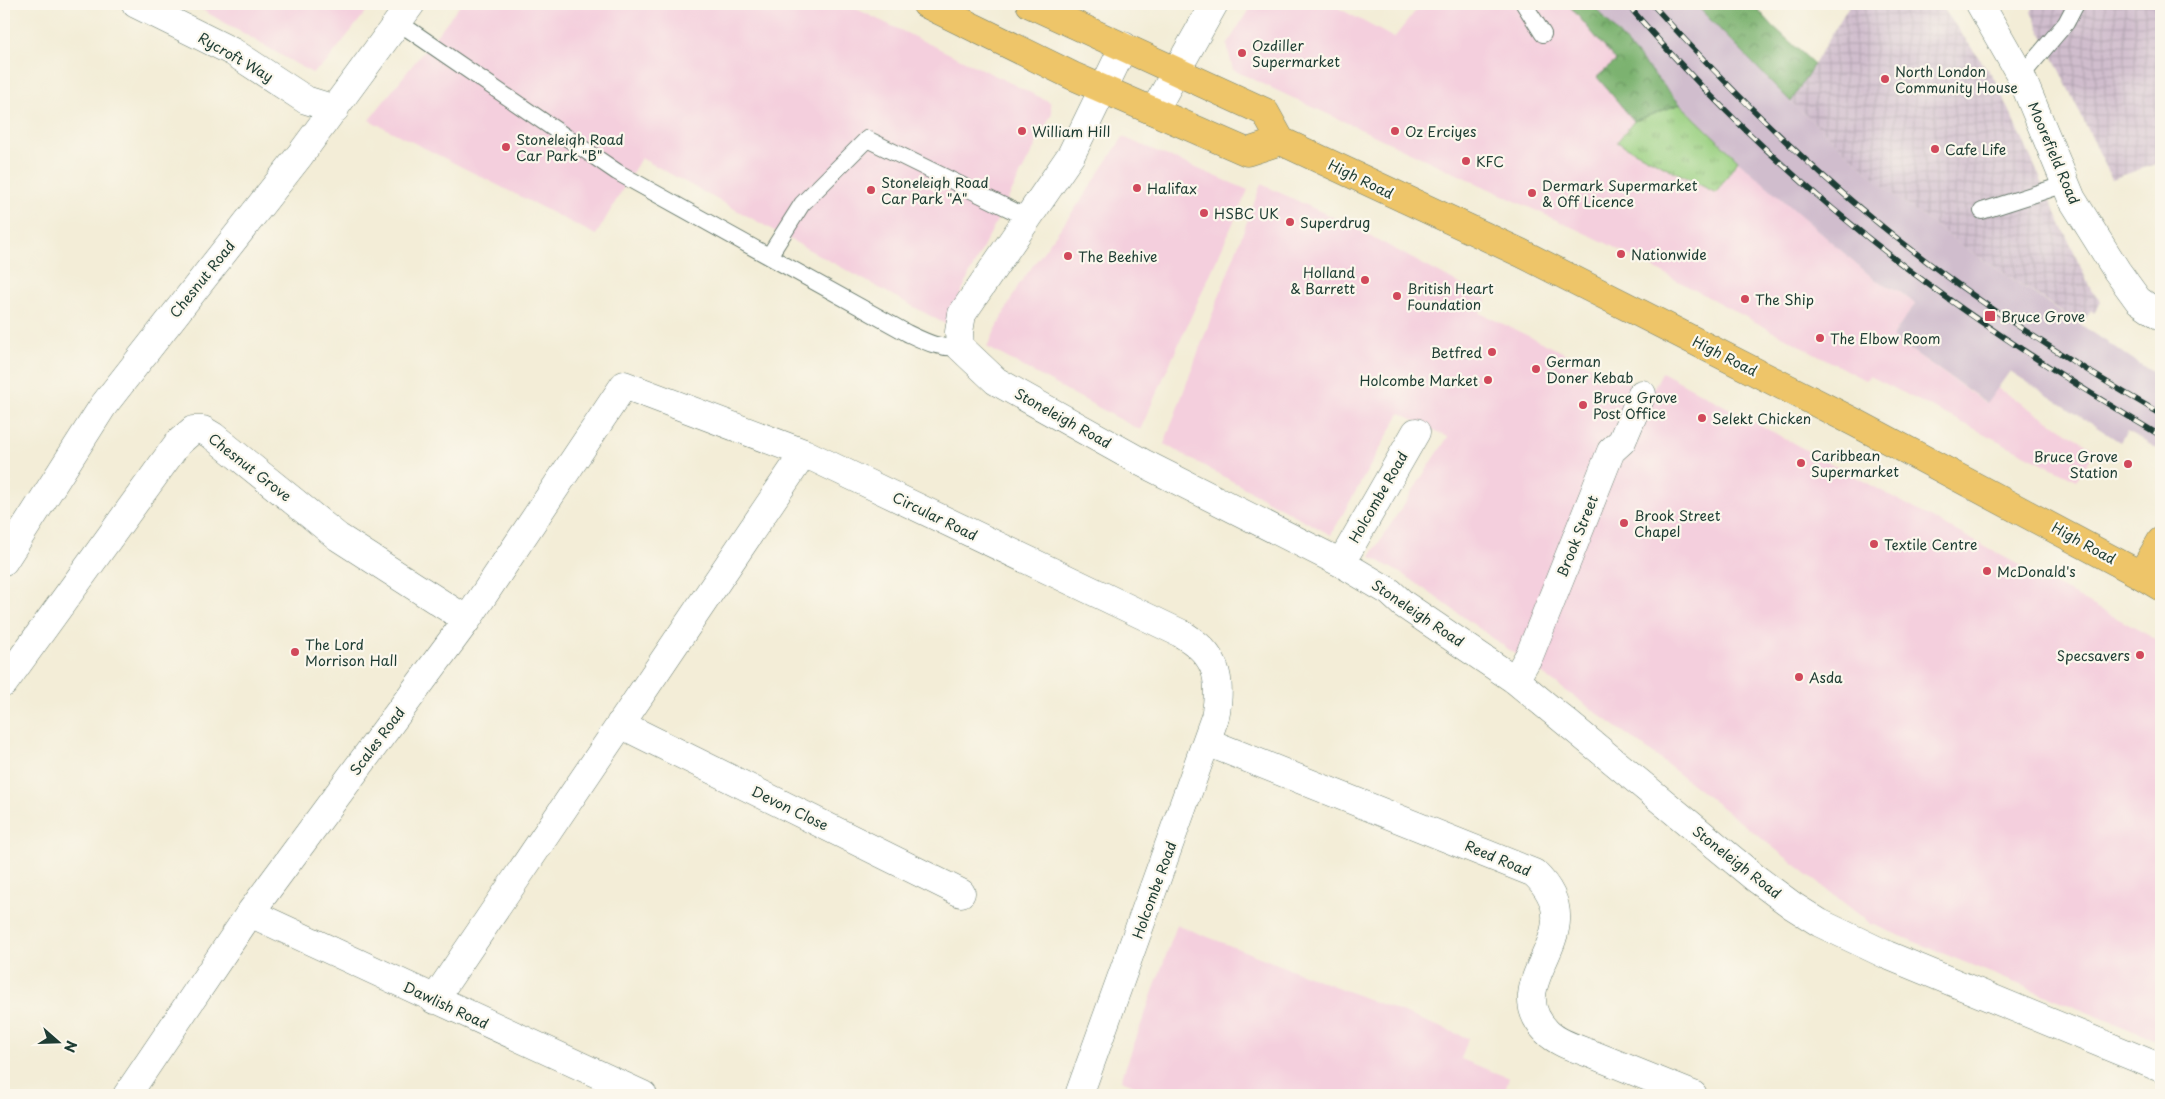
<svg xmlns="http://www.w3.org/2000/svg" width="2165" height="1099" viewBox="0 0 2165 1099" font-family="'Playpen Sans',sans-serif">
  <defs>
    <pattern id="industrial-grid" width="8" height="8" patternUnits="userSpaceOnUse" patternTransform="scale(1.25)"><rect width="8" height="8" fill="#d0bdcd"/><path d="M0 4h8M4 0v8" fill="none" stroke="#b2a3b1"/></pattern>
    <pattern id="grass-tufts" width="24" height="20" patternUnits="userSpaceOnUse" patternTransform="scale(1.25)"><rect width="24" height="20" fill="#9ad081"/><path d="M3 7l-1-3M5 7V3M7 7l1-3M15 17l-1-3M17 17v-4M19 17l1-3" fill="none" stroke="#7daa6a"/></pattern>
    <pattern id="forest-crowns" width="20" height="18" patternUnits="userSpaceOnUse" patternTransform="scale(1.25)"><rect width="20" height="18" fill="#7bb26f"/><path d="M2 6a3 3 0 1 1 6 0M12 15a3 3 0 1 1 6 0" fill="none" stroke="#64925c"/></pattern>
  </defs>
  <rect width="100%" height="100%" fill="#fbf7ec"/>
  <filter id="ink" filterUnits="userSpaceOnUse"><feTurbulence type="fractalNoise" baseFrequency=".02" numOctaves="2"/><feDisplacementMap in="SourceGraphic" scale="10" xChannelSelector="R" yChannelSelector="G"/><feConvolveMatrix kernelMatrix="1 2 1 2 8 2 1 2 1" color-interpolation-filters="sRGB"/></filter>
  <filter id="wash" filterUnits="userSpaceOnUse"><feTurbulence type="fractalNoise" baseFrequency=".0096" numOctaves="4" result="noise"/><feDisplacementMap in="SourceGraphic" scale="20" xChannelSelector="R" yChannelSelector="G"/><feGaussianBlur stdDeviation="1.12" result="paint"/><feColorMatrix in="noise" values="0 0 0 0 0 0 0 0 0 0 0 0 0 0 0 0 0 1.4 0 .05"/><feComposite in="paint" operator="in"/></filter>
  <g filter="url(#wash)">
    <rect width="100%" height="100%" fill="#f3edd7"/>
    <path fill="#f4cfdd" d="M192 4H372L326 63 312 73Z
      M461 4H846L1050 102 1052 113 969 275 947 325 641 158 596 235 369 120Z
      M1252 4H1331L1394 38 1421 4H1568L1616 61 1597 77 1634 121 1617 142 1716 193 1738 160 1874 279 1899 291 1915 304 1892 337 1986 403 1997 388 2096 450 2077 480 2056 470 1870 376 1865 380 1606 243 1233 70 1227 45Z
      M1123 137 1248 190 1140 430 987 347 1018 286 1082 199Z
      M1261 184 1352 226 1487 299 1480 313 1651 394 1662 372 2161 642V1033L2158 1041 1871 924 1647 749 1409 578 1370 556 1448 437 1400 413 1331 535 1164 444Z
      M1177 925 1468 1038 1461 1059 1509 1078 1503 1095H1162L1121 1080Z"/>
    <path fill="url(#industrial-grid)" d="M1850 4H1940L1997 83 2091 290 2101 302 2094 313 2091 310 2081 324 1967 249 1896 197 1791 102Z
      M2035 4H2161V162L2112 179 2031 12Z"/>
    <path fill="#d0bdcd" d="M1592 4H1695L1791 102 1896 197 1967 249 2161 378V451L2127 431 2120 442 2010 371 1987 403 1892 337 1915 304 1899 291 1874 279 1722 147 1680 104Z"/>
    <path fill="url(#grass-tufts)" stroke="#5c865a" d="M1680 104 1738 160 1716 193 1617 142 1634 121Z"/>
    <path fill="url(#forest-crowns)" stroke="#4d7852" d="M1568 4H1592L1680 104 1634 121 1597 77 1616 61Z
      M1695 4H1753L1773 26 1814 64 1791 102Z"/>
  </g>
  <g filter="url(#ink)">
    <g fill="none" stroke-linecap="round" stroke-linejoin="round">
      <defs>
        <path id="lane" d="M1524 4 1543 34
          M398 22 617 172 907 333C926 342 939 349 960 347
          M2021 76 2066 23 2076 4
          M1982 211 2066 184
          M769 256 802 204 867 139 1026 217"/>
        <path id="street" d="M136 4 233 52 306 100 335 109
          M1980 4 2021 76 2072 199 2117 271 2138 300 2161 316
          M1124 46 1071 155 962 314 959 332 960 347 996 381 1143 463 1341 563 1390 592 1403 604 1515 680 1754 877 1793 906 1820 923 1887 955 2161 1068
          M1154 111 1214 4
          M4 561 103 406 300 155 411 4
          M1341 563 1416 432
          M1515 680 1530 654 1611 451 1622 441 1642 394
          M4 683 178 443 193 430H203L213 436 338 537 467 620
          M620 724 961 893
          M1207 742 1534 873C1599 935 1495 979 1547 1032 1559 1044 1579 1049 1594 1055 1627 1068 1660 1082 1693 1095
          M250 913 643 1095
          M434 1000 804 453
          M127 1095 250 913 467 620 624 385 804 453 1180 633C1216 653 1223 677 1215 717L1079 1095"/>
        <path id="primary" d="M2141 575 2161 587"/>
        <path id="highway" d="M926 4 1073 76 1247 152 1281 141
          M1030 4 1265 112 1281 141 1521 253 1671 329 1856 423 2141 575 2161 541"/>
      </defs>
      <use href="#lane" stroke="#697b6d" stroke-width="18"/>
      <use href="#street" stroke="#697b6d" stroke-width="29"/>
      <use href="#primary" stroke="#697b6d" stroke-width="29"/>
      <use href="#highway" stroke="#697b6d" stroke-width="29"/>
      <use href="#lane" stroke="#fff" stroke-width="16"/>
      <use href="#street" stroke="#fff" stroke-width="28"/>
      <use href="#primary" stroke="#eec569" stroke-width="28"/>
      <use href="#highway" stroke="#eec569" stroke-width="28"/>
      <defs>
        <path id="rail" d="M1627 4C1708 99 1801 187 1900 263 1983 327 2072 383 2161 436
          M1652 4C1732 92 1817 177 1912 250 1990 311 2076 365 2161 414"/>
      </defs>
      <use href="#rail" stroke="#1f3d34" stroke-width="5.5"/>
      <use href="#rail" stroke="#fbf7ec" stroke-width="4" stroke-dasharray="11" stroke-linecap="butt"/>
    </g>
  </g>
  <g fill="#d1495b" stroke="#fbf7ec" stroke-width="2">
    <circle cx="1242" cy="53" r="5"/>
    <circle cx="1885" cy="79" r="5"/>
    <circle cx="1022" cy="131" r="5"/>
    <circle cx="1395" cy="131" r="5"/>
    <circle cx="506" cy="147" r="5"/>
    <circle cx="1935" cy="149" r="5"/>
    <circle cx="1466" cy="161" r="5"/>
    <circle cx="1137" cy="188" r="5"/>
    <circle cx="871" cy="190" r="5"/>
    <circle cx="1532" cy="193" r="5"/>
    <circle cx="1204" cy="213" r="5"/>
    <circle cx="1290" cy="222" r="5"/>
    <circle cx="1621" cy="254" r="5"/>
    <circle cx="1068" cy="256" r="5"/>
    <circle cx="1365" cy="280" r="5"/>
    <circle cx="1397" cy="296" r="5"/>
    <circle cx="1745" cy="299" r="5"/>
    <rect x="1984" y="310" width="12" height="12" rx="2.5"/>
    <circle cx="1820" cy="338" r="5"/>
    <circle cx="1492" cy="352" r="5"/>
    <circle cx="1536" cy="369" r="5"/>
    <circle cx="1488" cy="380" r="5"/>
    <circle cx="1583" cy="405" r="5"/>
    <circle cx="1702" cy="418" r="5"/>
    <circle cx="1801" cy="463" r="5"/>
    <circle cx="2128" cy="464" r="5"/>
    <circle cx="1624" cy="523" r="5"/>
    <circle cx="1874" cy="544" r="5"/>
    <circle cx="1987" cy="571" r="5"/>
    <circle cx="295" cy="652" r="5"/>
    <circle cx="2140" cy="655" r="5"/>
    <circle cx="1799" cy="677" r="5"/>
  </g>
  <g text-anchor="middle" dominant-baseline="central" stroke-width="4.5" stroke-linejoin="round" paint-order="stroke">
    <g font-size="14" fill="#1f3d34" stroke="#fbf7ec" text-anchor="start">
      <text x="1252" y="45">Ozdiller<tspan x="1252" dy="16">Supermarket</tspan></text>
      <text x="1895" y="71">North London<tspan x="1895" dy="16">Community House</tspan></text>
      <text x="1032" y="131">William Hill</text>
      <text x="1405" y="131">Oz Erciyes</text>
      <text x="516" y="139">Stoneleigh Road<tspan x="516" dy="16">Car Park "B"</tspan></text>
      <text x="1945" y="149">Cafe Life</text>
      <text x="1476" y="161">KFC</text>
      <text x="881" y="182">Stoneleigh Road<tspan x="881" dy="16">Car Park "A"</tspan></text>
      <text x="1542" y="185">Dermark Supermarket<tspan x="1542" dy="16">&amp; Off Licence</tspan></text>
      <text x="1147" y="188">Halifax</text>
      <text x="1214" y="213">HSBC UK</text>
      <text x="1300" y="222">Superdrug</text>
      <text x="1631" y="254">Nationwide</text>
      <text x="1078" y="256">The Beehive</text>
      <text x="1355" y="272" text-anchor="end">Holland<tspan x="1355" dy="16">&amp; Barrett</tspan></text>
      <text x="1407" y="288">British Heart<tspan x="1407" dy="16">Foundation</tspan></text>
      <text x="1755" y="299">The Ship</text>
      <text x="2001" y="316">Bruce Grove</text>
      <text x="1830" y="338">The Elbow Room</text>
      <text x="1482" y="352" text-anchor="end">Betfred</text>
      <text x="1546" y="361">German<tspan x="1546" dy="16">Doner Kebab</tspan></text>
      <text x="1478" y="380" text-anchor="end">Holcombe Market</text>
      <text x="1593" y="397">Bruce Grove<tspan x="1593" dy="16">Post Office</tspan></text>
      <text x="1712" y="418">Selekt Chicken</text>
      <text x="1811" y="455">Caribbean<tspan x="1811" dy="16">Supermarket</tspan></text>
      <text x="2118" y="456" text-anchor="end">Bruce Grove<tspan x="2118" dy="16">Station</tspan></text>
      <text x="1634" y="515">Brook Street<tspan x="1634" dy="16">Chapel</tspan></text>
      <text x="1884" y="544">Textile Centre</text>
      <text x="1997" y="571">McDonald's</text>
      <text x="305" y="644">The Lord<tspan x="305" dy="16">Morrison Hall</tspan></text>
      <text x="2130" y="655" text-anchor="end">Specsavers</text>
      <text x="1809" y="677">Asda</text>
    </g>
    <g font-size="14" fill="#1f3d34" stroke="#fbf7ec">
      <text transform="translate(236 57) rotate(30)">Rycroft Way</text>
      <text transform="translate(2054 153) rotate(67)">Moorefield Road</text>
      <text transform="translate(1361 179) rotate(26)">High Road</text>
      <text transform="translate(202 279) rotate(-51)">Chesnut Road</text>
      <text transform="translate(1725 356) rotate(27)">High Road</text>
      <text transform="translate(1063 418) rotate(29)">Stoneleigh Road</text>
      <text transform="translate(250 467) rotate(38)">Chesnut Grove</text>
      <text transform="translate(1378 497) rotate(-60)">Holcombe Road</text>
      <text transform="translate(935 516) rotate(26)">Circular Road</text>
      <text transform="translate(1577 536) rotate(-68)">Brook Street</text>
      <text transform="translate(2084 543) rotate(29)">High Road</text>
      <text transform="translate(1418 613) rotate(34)">Stoneleigh Road</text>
      <text transform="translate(377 741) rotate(-53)">Scales Road</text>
      <text transform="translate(790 808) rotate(26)">Devon Close</text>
      <text transform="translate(1498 858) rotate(23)">Reed Road</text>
      <text transform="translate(1737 862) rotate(38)">Stoneleigh Road</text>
      <text transform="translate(1154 890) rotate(-70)">Holcombe Road</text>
      <text transform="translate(446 1005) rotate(25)">Dawlish Road</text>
    </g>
  </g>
  <rect width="2165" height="1099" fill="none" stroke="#fbf7ec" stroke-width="20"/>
  <g transform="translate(58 1042) rotate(110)" stroke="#fbf7ec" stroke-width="4" paint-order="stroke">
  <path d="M0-4L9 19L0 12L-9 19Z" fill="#1f3d34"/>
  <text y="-8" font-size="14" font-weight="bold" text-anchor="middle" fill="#1f3d34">N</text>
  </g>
</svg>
